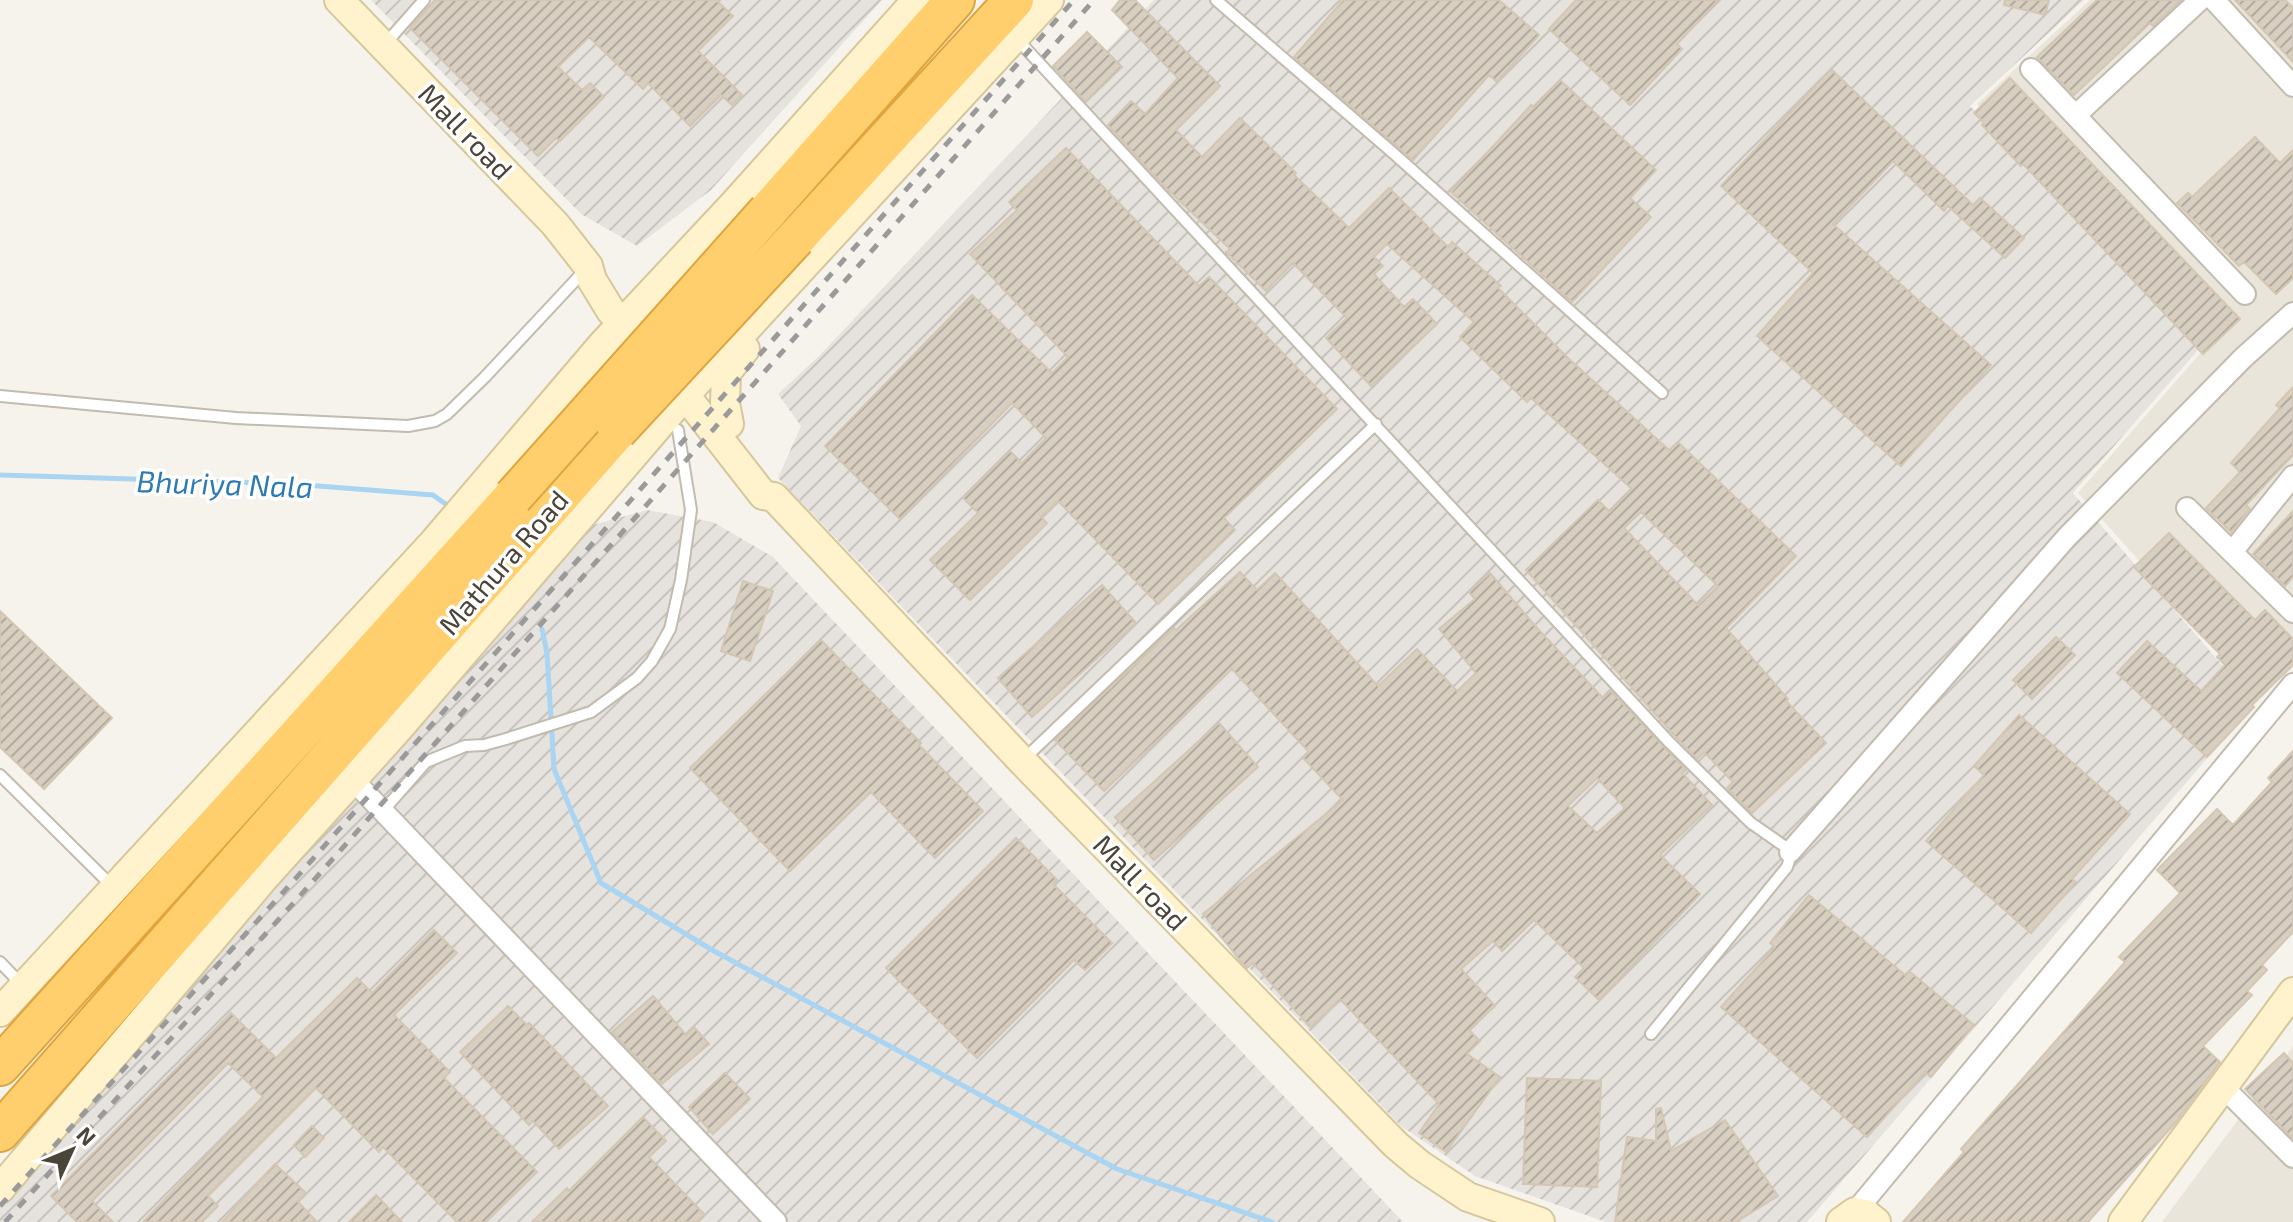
<svg xmlns="http://www.w3.org/2000/svg" width="2293" height="1222" viewBox="0 0 2293 1222" font-family="'Exo 2',sans-serif">
  <defs>
    <pattern id="industrial-furrows" width="10" height="10" patternUnits="userSpaceOnUse" patternTransform="scale(2)"><rect width="10" height="10" fill="#e6e2dd"/><path d="M-1 1l2-2M0 10L10 0M9 11l2-2" fill="none" stroke="#c7c3be"/></pattern>
    <pattern id="building-hatch" width="6" height="6" patternUnits="userSpaceOnUse" patternTransform="scale(2)"><rect width="6" height="6" fill="#d8cfc1"/><path d="M-1 1l2-2M0 6l6-6M5 7l2-2" fill="none" stroke="#b1aa9e"/></pattern>
  </defs>
  <rect width="100%" height="100%" fill="#f6f3ec"/>
  <path fill="#eae5da" d="M2090 0H2293V660L2262 697 2078 493 2204 349 1977 104Z
    M2293 1046V1222H2162Z"/>
  <path fill="url(#industrial-furrows)" d="M371 0H882L711 190 637 246 581 214Z
    M1154 0H2084L1970 106 2199 349 2073 493 2255 703 1807 1222H1606L1475 1176 1401 1126 778 478 801 426 778 394 819 356Z
    M647 510 713 522 773 557 1403 1222H0V1169L571 531Z"/>
  <g fill="none" stroke-linecap="round" stroke-linejoin="round">
    <path stroke="#a9d4f2" stroke-width="5" d="M0 475 293 484 433 495 447 505
      M542 629 547 653 554 769 601 883 714 951 1117 1169 1272 1222"/>
  </g>
  <path fill="url(#building-hatch)" stroke="#d3c7b4" stroke-width="2" fill-rule="evenodd" d="M435 0H716L733 16 698 51 742 95 732 105 721 95 690 126 648 83 643 89 589 37 558 67 582 90 590 83 604 97 560 141 556 138 538 156 410 28Z
    M1120 0H1135L1220 86 1176 130 1202 157 1240 118 1296 173 1294 175 1349 228 1389 188 1448 247 1452 242 1501 286 1498 288 1569 359 1669 450 1678 442 1796 556 1726 628 1788 699 1786 701 1826 743 1752 813 1727 788 1733 782 1704 752 1697 759 1675 736 1526 570 1598 500 1610 512 1632 489 1531 398 1527 402 1460 337 1474 322 1387 244 1374 257 1383 266 1374 274 1404 307 1413 299 1437 324 1371 386 1326 338 1347 318 1293 263 1266 291 1226 252 1230 249 1163 185 1108 125 1131 101 1145 114 1178 78 1112 10ZM1641 512 1718 586 1698 605 1624 528Z
    M1343 0H1499L1539 35 1497 82 1489 75 1413 160 1294 57Z
    M1576 0H1718L1677 44 1682 49 1630 105 1549 29Z
    M2005 0H2049L2045 15 2004 5Z
    M2097 0H2181L2153 26 2150 23 2074 95 2037 57Z
    M2235 0H2285L2293 8V62Z
    M1087 32 1122 67 1086 102 1053 66Z
    M1831 69 1973 205 1980 198 2024 238 2005 258 1948 206 1944 211 1893 161 1833 224 1991 365 1901 466 1757 336 1813 273 1721 186Z
    M2010 78 2240 319 2203 354 2023 164 2021 166 1982 125 1984 123 1974 113Z
    M1560 80 1656 170 1630 198 1651 217 1572 302 1451 192 1531 105 1534 108Z
    M2255 137 2280 163 2293 150V278L2276 294 2244 262 2239 266 2177 203 2188 193 2192 197Z
    M1066 148 1199 286 1209 277 1337 409 1224 518 1235 530 1158 604 1058 501 1041 517 1047 523 970 600 930 560 978 513 963 498 1010 451 1022 463 1046 438 1012 403 900 519 825 446 972 295 1052 373 1068 357 970 254 1017 210 1009 202Z
    M2293 387V455L2246 505 2250 509 2231 532 2206 508 2240 472 2231 463 2280 408 2276 405Z
    M2293 511V577L2285 586 2253 554Z
    M2169 533 2255 620 2265 610 2293 639V665L2252 705 2254 707 2207 757 2117 673 2147 641 2201 691 2225 665 2217 657 2220 654 2134 567Z
    M1240 572 1257 590 1275 573 1378 686 1417 649 1457 691 1476 673 1439 629 1475 599 1469 592 1490 573 1537 628 1603 698 1611 691 1686 770 1682 773 1712 805 1660 855 1700 894 1599 1000 1575 977 1584 968 1534 920 1502 951 1493 941 1461 969 1495 1006 1469 1030 1480 1041 1467 1054 1500 1077 1446 1152 1419 1133 1439 1104 1341 1000 1310 1027 1253 963 1247 968 1242 963 1203 914 1343 800 1303 758 1309 752 1232 669 1104 791 1055 740 1174 628 1176 630ZM1597 778 1625 808 1597 833 1568 806Z
    M743 581 773 591 750 661 721 651Z
    M1102 585 1136 623 1032 717 998 678Z
    M0 611 112 718 44 789 0 747Z
    M2056 637 2075 655 2032 699 2013 680Z
    M821 640 921 743 919 745 983 811 935 858 871 792 790 871 690 768Z
    M2019 715 2130 814 2072 879 2076 882 2031 933 1926 841 1984 775 1974 766Z
    M1219 723 1258 767 1154 860 1115 817Z
    M2293 751V932L2262 965 2267 970 2247 991 2252 995 2203 1046 2220 1062 2175 1123 2088 1222H1903L1964 1152 1961 1149 2125 962 2119 957 2180 893 2157 870 2217 809 2233 825 2272 782 2268 778Z
    M1016 838 1057 880 1053 884 1112 943 1085 970 1074 960 977 1058 886 968Z
    M1809 895 1905 975 1909 971 1974 1025 1931 1077 1925 1072 1867 1137 1721 1007 1775 947 1770 943Z
    M434 930 457 953 394 1015 450 1072 444 1078 537 1172 486 1222H457L383 1147 379 1152 316 1088 208 1196 218 1206 202 1222H143L263 1097 228 1063 92 1201 113 1222H77L51 1196 231 1013 276 1058 357 978 372 993Z
    M653 996 686 1035 694 1027 709 1044 662 1084 612 1032Z
    M508 1006 527 1025 529 1023 608 1106 559 1149 533 1121 529 1125 460 1052Z
    M2284 1053 2293 1063V1139L2245 1089Z
    M725 1073 750 1099 713 1134 689 1107Z
    M1527 1078 1601 1081 1597 1187 1523 1184Z
    M1661 1108 1671 1151 1725 1120 1778 1196 1736 1222H1615L1627 1137 1656 1141V1109Z
    M643 1117 666 1141 649 1157 705 1215 698 1222H532L567 1188 569 1191Z
    M312 1126 324 1138 305 1157 294 1145Z
    M275 1164 306 1193 298 1202 317 1222H222Z
    M376 1195 402 1222H349Z"/>
  <g fill="none" stroke-linecap="round" stroke-linejoin="round">
    <defs>
      <path id="lane" d="M1216 0 1392 152 1662 393
        M1016 38 1669 742 1751 823 1787 848 1790 858 1787 867 1651 1034
        M386 43 424 0
        M0 396 236 418 408 426 435 421 447 414 485 377 585 270
        M1024 759 1376 424
        M0 775 113 887
        M383 811 426 762 465 746 484 745 506 739 591 712 637 678 652 661 670 629 681 580 691 510 678 430
        M0 962 22 985"/>
      <path id="street" d="M2214 0 2293 86
        M2031 69 2245 294
        M2076 115 2200 0
        M2187 508 2293 612
        M2232 552 2293 476
        M353 780 776 1222
        M1790 852 2067 537 2243 358 2293 313
        M2223 1087 2293 1157
        M1855 1212 2293 684"/>
      <path id="secondary" d="M339 0 555 224 588 266 592 280 611 311 685 395 763 495 774 497 1022 761 1396 1145 1420 1165 1468 1197 1540 1222
        M729 424 725 403 726 373 745 349
        M0 1012 434 542 602 345 733 205 917 0
        M0 1189 264 878 399 728 685 395 1049 0
        M1841 1222 1855 1212 1866 1214 1876 1222
        M2123 1222 2293 992"/>
      <path id="highway" d="M768 211 955 0
        M796 238 1014 0
        M0 1066 513 497
        M0 1132 617 431"/>
    </defs>
    <use href="#lane" stroke="#c2bbae" stroke-width="14"/>
    <use href="#street" stroke="#c2bbae" stroke-width="24"/>
    <use href="#secondary" stroke="#d6c79b" stroke-width="32"/>
    <use href="#highway" stroke="#e0a43c" stroke-width="42"/>
    <use href="#lane" stroke="#fff" stroke-width="10"/>
    <use href="#street" stroke="#fff" stroke-width="20"/>
    <use href="#secondary" stroke="#fff3cd" stroke-width="28"/>
    <use href="#highway" stroke="#ffcf6e" stroke-width="38"/>
    <path stroke="#9a9a9a" stroke-width="5" stroke-dasharray="10 10" stroke-linecap="butt" d="M0 1206 288 887 1074 0
      M5 1222 299 897 1094 0"/>
    <defs>
      <path id="highway-bridge" d="M617 431 796 238
        M513 497 768 211"/>
    </defs>
    <use href="#highway-bridge" stroke="#e0a43c" stroke-width="42" stroke-linecap="butt"/>
    <use href="#highway-bridge" stroke="#ffcf6e" stroke-width="38"/>
  </g>
  <g text-anchor="middle" dominant-baseline="central" stroke-width="7" stroke-linejoin="round" paint-order="stroke">
    <g font-size="28" fill="#4b4439" stroke="#fff">
      <text transform="translate(466 131) rotate(46)">Mall road</text>
      <text transform="translate(503 562) rotate(-49)">Mathura Road</text>
      <text transform="translate(1141 882) rotate(46)">Mall road</text>
    </g>
    <g font-size="30" font-style="italic" fill="#2e7ab2" stroke="#fff">
      <text transform="translate(225 483) rotate(2)">Bhuriya Nala</text>
    </g>
  </g>
  <g transform="translate(72 1150) rotate(46)" stroke="#ffffff" stroke-width="6" paint-order="stroke">
  <path d="M0-6L14 30L0 20L-14 30Z" fill="#4b4439"/>
  <text y="-12" font-size="22" font-weight="bold" text-anchor="middle" fill="#4b4439">N</text>
  </g>
</svg>
